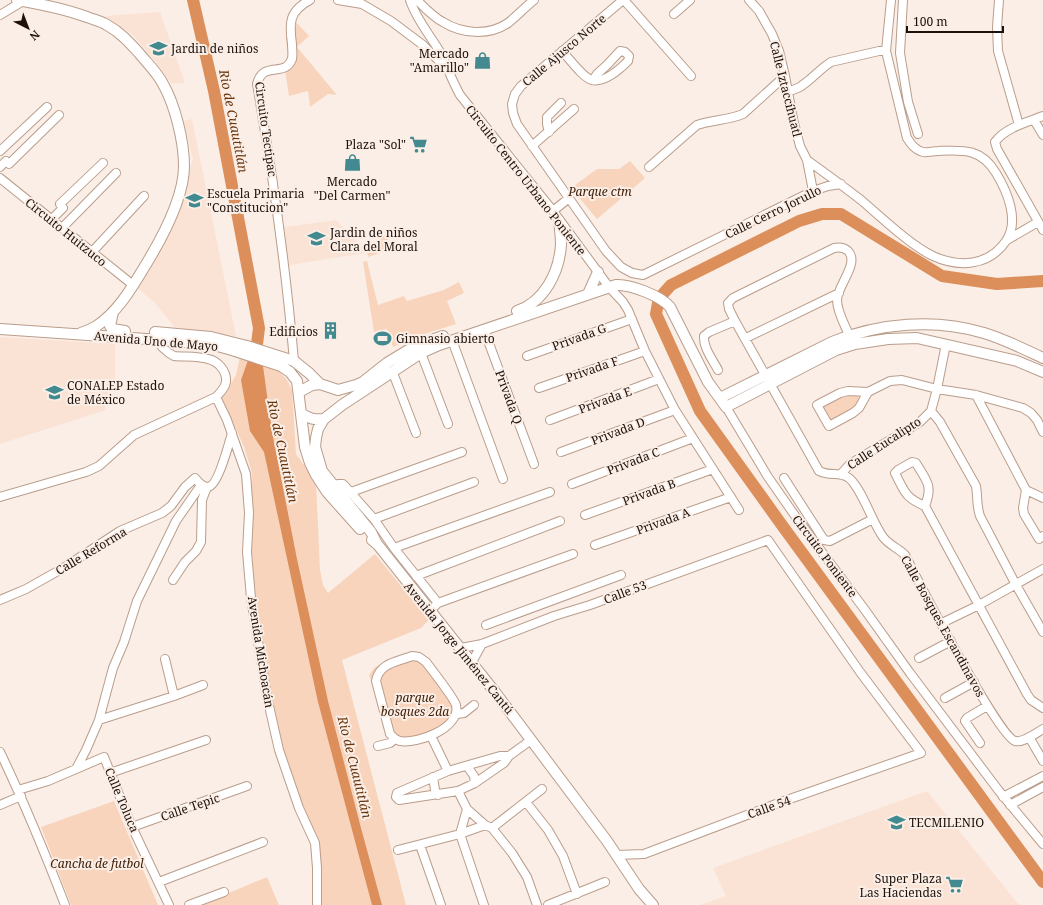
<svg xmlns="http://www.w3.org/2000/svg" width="1043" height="905" viewBox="0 0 1043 905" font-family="'Noto Serif',serif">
  <rect width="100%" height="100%" fill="#fbeee6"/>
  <path fill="#fae3d5" d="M160 12 185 83 172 84 154 60 133 35 105 16Z
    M192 119 236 336 176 329 155 303 135 286 165 239 193 160 184 121Z
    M336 220 365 250V253L284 266 277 228Z
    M0 337 115 344V386L107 388 109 396 102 399 106 410 0 444Z
    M927 791 1019 905H700L726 896 713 868Z"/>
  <path fill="#f8d4bd" d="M291 17 309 36 297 47 337 95 328 94 310 107 308 91 289 96 284 64 288 55 286 39Z
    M630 161 645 178 597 219 571 188 597 169H619Z
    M386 234 391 249 368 257 367 250Z
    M367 261 378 305 404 296 407 301 444 290 459 282 464 293 447 301 456 324 421 335 393 347 387 329 374 332 363 262Z
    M240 357 279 371 287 380 292 390 296 454 316 482 320 570 323 585 328 593 375 554 429 620 421 628 342 660 406 905H321L319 845 303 807 282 747 268 676 256 603 252 552V473L244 447 222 398 236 375Z
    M841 393 860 396 854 407 827 422 818 406Z
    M416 653 451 698 454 711 451 721 416 739 392 737 369 675 375 667Z
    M114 801 158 905H71L41 827Z
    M267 877 279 905H200Z"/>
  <path fill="#dc8f5a" d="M248 360 263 366 272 432 297 559 328 701 361 828 382 905H372L318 702 264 452 250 431 241 380Z"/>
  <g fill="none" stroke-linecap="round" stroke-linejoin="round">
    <path stroke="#dc8f5a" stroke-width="12" d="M193 0 214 91 259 328 255 360
      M662 295 671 285 799 221 822 214H841L942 276 997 284 1043 281
      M658 303 656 314 700 411 784 528 1043 882"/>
    <defs>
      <path id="minor" d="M338 0 362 4 391 21 423 45 444 66
        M410 0C416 19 430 35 440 52 447 66 452 81 460 95L553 211 609 287 623 302 628 310 645 351 675 410 739 510
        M417 0C425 8 433 17 443 22 462 34 489 36 508 23 517 16 525 7 534 0
        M623 0 521 86 515 94 512 104 513 113 517 124 606 251 621 267 632 273 643 275 813 191 828 186 841 184
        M624 0 691 76
        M749 0 759 11 772 34 779 51 785 76 793 119 800 146 807 160 813 191
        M903 0 900 53 908 102 918 134
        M999 0 997 27 998 51 1019 125
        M674 14 690 0
        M0 15 23 1
        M562 51C569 58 583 78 592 80 604 83 620 69 628 61L629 56 625 52 620 51 607 65 597 74 593 80
        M788 92 800 87 808 81 824 67 831 62 879 51H886
        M1043 116C1027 122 1005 128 995 142L997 149 1043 230
        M1034 120 1043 135
        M549 132 547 124V117L561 103
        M532 146 574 109
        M0 151 47 107
        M807 160C825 173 843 186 861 200 881 217 910 245 933 256 959 268 989 266 1006 241 1020 221 1007 191 996 173 981 148 963 150 938 151 933 151 927 153 923 152 915 150 911 144 907 138L886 51 891 0
        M0 167 6 161 9 164 59 115
        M649 167 697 125C712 120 729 120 743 114L785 76
        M0 178 133 285
        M553 211 569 198
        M51 220 63 208 60 204 103 163
        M62 228 116 173
        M1007 240 1038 222
        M92 252 144 196
        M484 330 534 464
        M849 335C845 325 837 312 837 300 837 286 860 263 848 251 844 247 839 247 834 248L733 298 728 303 729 309 735 321 819 471C831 477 839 471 849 478 862 489 872 522 883 537 889 545 898 548 905 555 918 581 998 736 1015 741 1024 743 1036 733 1043 729
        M746 338 839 293
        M452 340 503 479
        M421 353 448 424
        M527 356 632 319
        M294 361C286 268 273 176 257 84 263 60 285 78 292 59 293 54 292 49 292 44 289 23 289 11 310 0
        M718 370C713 360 703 348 704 336L709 332 735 321
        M393 373 416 433
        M539 388 645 351
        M868 392 859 408 853 413 829 426 817 405 840 393 848 391 868 392 890 381 902 380 937 389 976 395 1023 408 1031 413 1037 420 1043 432
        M976 395 1026 490
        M216 397 227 420 246 474 249 513 247 552 251 598 267 697 279 750 299 808 315 843 317 868V905
        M726 407 768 477 798 520 865 610 910 673 999 791 1043 844
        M931 411 940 422 976 486C978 497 976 504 980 516L1016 585 1043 632
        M550 420 659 379
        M561 452 675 410
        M841 474 850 464 920 422 931 411 937 389 946 344
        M784 478 824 540 830 541 873 519
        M572 484 693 438
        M334 487 338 484H343L374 519 394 548 438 603
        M1026 490 1023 508 1024 514 1039 539 1043 536
        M1026 490 1043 498
        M351 492 462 452
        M0 497 86 472 99 466 134 435 216 397C220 393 225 388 226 382 227 371 218 361 208 359 198 356 185 357 174 356L169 353 162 347 161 336
        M925 506C933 485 927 482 916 463L912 462 898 470 895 473 896 475C905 493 906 498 925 506L1027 694 1031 700 1043 708
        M585 515 713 469
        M374 519 474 482
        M595 545 731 497
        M394 548 550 492
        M416 576 560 521
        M173 580 185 562 196 551 201 542 202 500 207 487
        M0 600 26 589 65 567 120 531 162 513 171 506 185 487 195 478C198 482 202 487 208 487 218 486 229 443 232 433
        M435 606 438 603 573 554
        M942 623 979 605 1043 569
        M486 625 621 575
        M461 648 482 644 554 616 590 605 768 540 860 672 921 753 784 801 644 854 616 855
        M412 656 419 657 426 662C432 670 454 698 456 705 461 728 418 744 400 741 395 740 393 737 390 734L376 681C379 663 397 662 412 656Z
        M919 658 951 641
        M165 659 174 696
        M472 662 482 644
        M945 698 974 682
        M457 714 464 713 474 705
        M99 720 174 696 203 685
        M431 736 448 771
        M1029 737 1043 761
        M980 743 965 721 967 718 987 706
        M378 746 390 743 395 739
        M0 752C24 802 45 853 65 905
        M509 756H500L448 771 397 793 396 797 399 800 458 791 475 783 504 763 509 756 531 740
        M467 766 474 776 475 783
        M76 769 86 750 99 720 113 668 124 642 137 601 176 521 201 485
        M110 773 206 740
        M433 777 435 790 438 795
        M18 790 48 781 104 757 132 827 169 905
        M458 791 467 809 485 825 492 828 512 853 527 877 537 905
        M1003 797 1043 776
        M526 802 548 830 563 856 577 894
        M0 805 21 796
        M1010 805 1043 787
        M132 827 247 786
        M492 828 542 789
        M460 834 484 905
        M460 834 467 809
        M420 845 441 905
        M398 850 460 834 485 825
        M159 882 263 842
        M189 905 224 892
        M548 905 605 882"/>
      <path id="major" d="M17 0C41 4 65 9 87 17 94 20 101 21 107 25 120 32 129 42 139 53 147 63 157 72 163 84 175 105 184 141 184 166 184 196 163 236 148 261 134 284 119 312 95 327 91 329 86 331 81 333
        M588 294 598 272
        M517 311C544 302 559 273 561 245 561 237 560 229 559 221
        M113 312 110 326 112 329 125 331
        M0 329 161 340 210 344 232 350 281 366 290 372 297 381 305 447 310 463 316 475 327 492 360 529
        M155 332 211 337 247 346 294 361 309 373 320 384 338 390 356 385 363 382 387 363 415 346 443 336
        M299 392 312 385 320 384
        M720 398 832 342C879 323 935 318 984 333 1004 339 1024 349 1043 358
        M301 413C309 419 315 420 324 419
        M372 540 378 545 495 692 607 841 639 889 653 905
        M377 544 371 532 322 471 315 447 316 438 318 429 324 419 342 405 421 353 439 345 616 285C630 284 661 296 670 307L708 382 726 407 836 350 855 344 888 339 917 338 1017 361 1043 372"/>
    </defs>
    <use href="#minor" stroke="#ba9d8b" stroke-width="10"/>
    <use href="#major" stroke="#ba9d8b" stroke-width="12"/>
    <use href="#minor" stroke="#fff" stroke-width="8"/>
    <use href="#major" stroke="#fff" stroke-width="10"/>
  </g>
  <defs>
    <symbol id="school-bare" viewBox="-9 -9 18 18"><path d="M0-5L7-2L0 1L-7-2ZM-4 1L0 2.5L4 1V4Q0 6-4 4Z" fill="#428a8f" stroke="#fbeee6" stroke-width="2.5" paint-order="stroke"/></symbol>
    <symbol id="shop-bare" viewBox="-9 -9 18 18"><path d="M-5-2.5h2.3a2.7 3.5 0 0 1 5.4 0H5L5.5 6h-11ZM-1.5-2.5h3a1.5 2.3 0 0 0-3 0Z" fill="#428a8f" stroke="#fbeee6" stroke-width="2.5" paint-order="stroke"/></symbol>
    <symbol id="supermarket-bare" viewBox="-9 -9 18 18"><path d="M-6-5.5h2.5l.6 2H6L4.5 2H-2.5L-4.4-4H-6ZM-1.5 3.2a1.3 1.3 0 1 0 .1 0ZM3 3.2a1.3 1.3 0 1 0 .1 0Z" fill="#428a8f" stroke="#fbeee6" stroke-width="2.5" paint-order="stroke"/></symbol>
    <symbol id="building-bare" viewBox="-9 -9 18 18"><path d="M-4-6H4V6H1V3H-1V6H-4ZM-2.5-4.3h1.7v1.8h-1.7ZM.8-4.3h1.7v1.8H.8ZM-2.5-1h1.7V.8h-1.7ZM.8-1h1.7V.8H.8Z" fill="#428a8f" stroke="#fbeee6" stroke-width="2.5" paint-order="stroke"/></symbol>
    <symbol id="stadium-bare" viewBox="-9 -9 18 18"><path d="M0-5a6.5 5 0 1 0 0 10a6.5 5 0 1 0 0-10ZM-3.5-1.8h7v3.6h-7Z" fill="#428a8f" stroke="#fbeee6" stroke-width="2.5" paint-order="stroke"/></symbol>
    <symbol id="university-bare" viewBox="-9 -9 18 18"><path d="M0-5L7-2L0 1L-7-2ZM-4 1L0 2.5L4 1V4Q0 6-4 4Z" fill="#428a8f" stroke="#fbeee6" stroke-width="2.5" paint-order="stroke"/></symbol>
  </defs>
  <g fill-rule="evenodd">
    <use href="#school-bare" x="146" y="36" width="25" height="25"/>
    <use href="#shop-bare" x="470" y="48" width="25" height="25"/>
    <use href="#supermarket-bare" x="406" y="132" width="25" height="25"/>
    <use href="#shop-bare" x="340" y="150" width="25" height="25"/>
    <use href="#school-bare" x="182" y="188" width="25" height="25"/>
    <use href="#school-bare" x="304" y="226" width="25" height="25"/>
    <use href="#building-bare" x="318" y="318" width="25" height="25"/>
    <use href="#stadium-bare" x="370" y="326" width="25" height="25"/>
    <use href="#school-bare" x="42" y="380" width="25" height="25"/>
    <use href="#university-bare" x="884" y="810" width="25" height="25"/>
    <use href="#supermarket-bare" x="942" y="872" width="25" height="25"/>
  </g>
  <g text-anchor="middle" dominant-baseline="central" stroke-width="4" stroke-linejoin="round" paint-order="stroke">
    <g font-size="12" fill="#1c110b" stroke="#fbeee6" text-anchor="start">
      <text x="171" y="48">Jardin de niños</text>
      <text x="469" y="53" text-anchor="end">Mercado<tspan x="469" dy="14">"Amarillo"</tspan></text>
      <text x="406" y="144" text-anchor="end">Plaza "Sol"</text>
      <text x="352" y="181" text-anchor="middle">Mercado<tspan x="352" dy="14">"Del Carmen"</tspan></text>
      <text x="207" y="193">Escuela Primaria<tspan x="207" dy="14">"Constitucion"</tspan></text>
      <text x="330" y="232">Jardin de niños<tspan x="330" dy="14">Clara del Moral</tspan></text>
      <text x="318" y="331" text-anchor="end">Edificios</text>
      <text x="396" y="338">Gimnasio abierto</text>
      <text x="67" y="385">CONALEP Estado<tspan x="67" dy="14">de México</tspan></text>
      <text x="909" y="822">TECMILENIO</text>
      <text x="942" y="878" text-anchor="end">Super Plaza<tspan x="942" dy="14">Las Haciendas</tspan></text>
    </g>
    <g font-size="12" fill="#1c110b" stroke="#fbeee6">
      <text transform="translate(564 50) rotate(-40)">Calle Ajusco Norte</text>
      <text transform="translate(786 89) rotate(76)">Calle Iztaccíhuatl</text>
      <text transform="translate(266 129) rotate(82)">Circuito Tectipac</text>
      <text transform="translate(526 180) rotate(52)">Circuito Centro Urbano Poniente</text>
      <text transform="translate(773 212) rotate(-26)">Calle Cerro Jorullo</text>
      <text transform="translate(66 232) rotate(39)">Circuito Huitzuco</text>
      <text transform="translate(579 337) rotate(-20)">Privada G</text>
      <text transform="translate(156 341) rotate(5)">Avenida Uno de Mayo</text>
      <text transform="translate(592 369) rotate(-19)">Privada F</text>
      <text transform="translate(509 397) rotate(70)">Privada Q</text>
      <text transform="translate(605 400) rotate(-20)">Privada E</text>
      <text transform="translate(618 431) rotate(-21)">Privada D</text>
      <text transform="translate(884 443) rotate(-33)">Calle Eucalipto</text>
      <text transform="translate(633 461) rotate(-21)">Privada C</text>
      <text transform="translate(649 492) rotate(-20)">Privada B</text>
      <text transform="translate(663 521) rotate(-20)">Privada A</text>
      <text transform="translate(91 551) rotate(-31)">Calle Reforma</text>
      <text transform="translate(825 556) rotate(53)">Circuito Poniente</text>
      <text transform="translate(625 592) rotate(-21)">Calle 53</text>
      <text transform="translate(943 626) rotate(61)">Calle Bosques Escandinavos</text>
      <text transform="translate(459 648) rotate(51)">Avenida Jorge Jiménez Cantú</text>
      <text transform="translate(261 652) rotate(81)">Avenida Michoacán</text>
      <text transform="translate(122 800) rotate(67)">Calle Toluca</text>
      <text transform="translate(190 807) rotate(-19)">Calle Tepic</text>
      <text transform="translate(769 807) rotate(-20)">Calle 54</text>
    </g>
    <g font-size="12" font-style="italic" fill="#3f2009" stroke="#fbeee6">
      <text x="600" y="191">Parque ctm</text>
      <text x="415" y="697">parque<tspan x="415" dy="14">bosques 2da</tspan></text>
      <text x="97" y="863">Cancha de futbol</text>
    </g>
    <g font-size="13" font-style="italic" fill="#68350d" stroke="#fbeee6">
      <text transform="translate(234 121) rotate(79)">Rio de Cuautitlán</text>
      <text transform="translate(283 451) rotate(78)">Rio de Cuautitlán</text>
      <text transform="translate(355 767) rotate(76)">Rio de Cuautitlán</text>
    </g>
  </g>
  <g transform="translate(28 28) rotate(138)" stroke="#fbeee6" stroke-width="3" paint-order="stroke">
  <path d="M0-3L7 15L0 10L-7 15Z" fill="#1c110b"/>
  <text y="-6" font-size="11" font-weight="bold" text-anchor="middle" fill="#1c110b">N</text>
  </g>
  <path d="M907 26v6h96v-6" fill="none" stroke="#1c110b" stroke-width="2"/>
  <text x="913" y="26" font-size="12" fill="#1c110b" stroke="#fbeee6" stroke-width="3" paint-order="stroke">100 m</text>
</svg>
